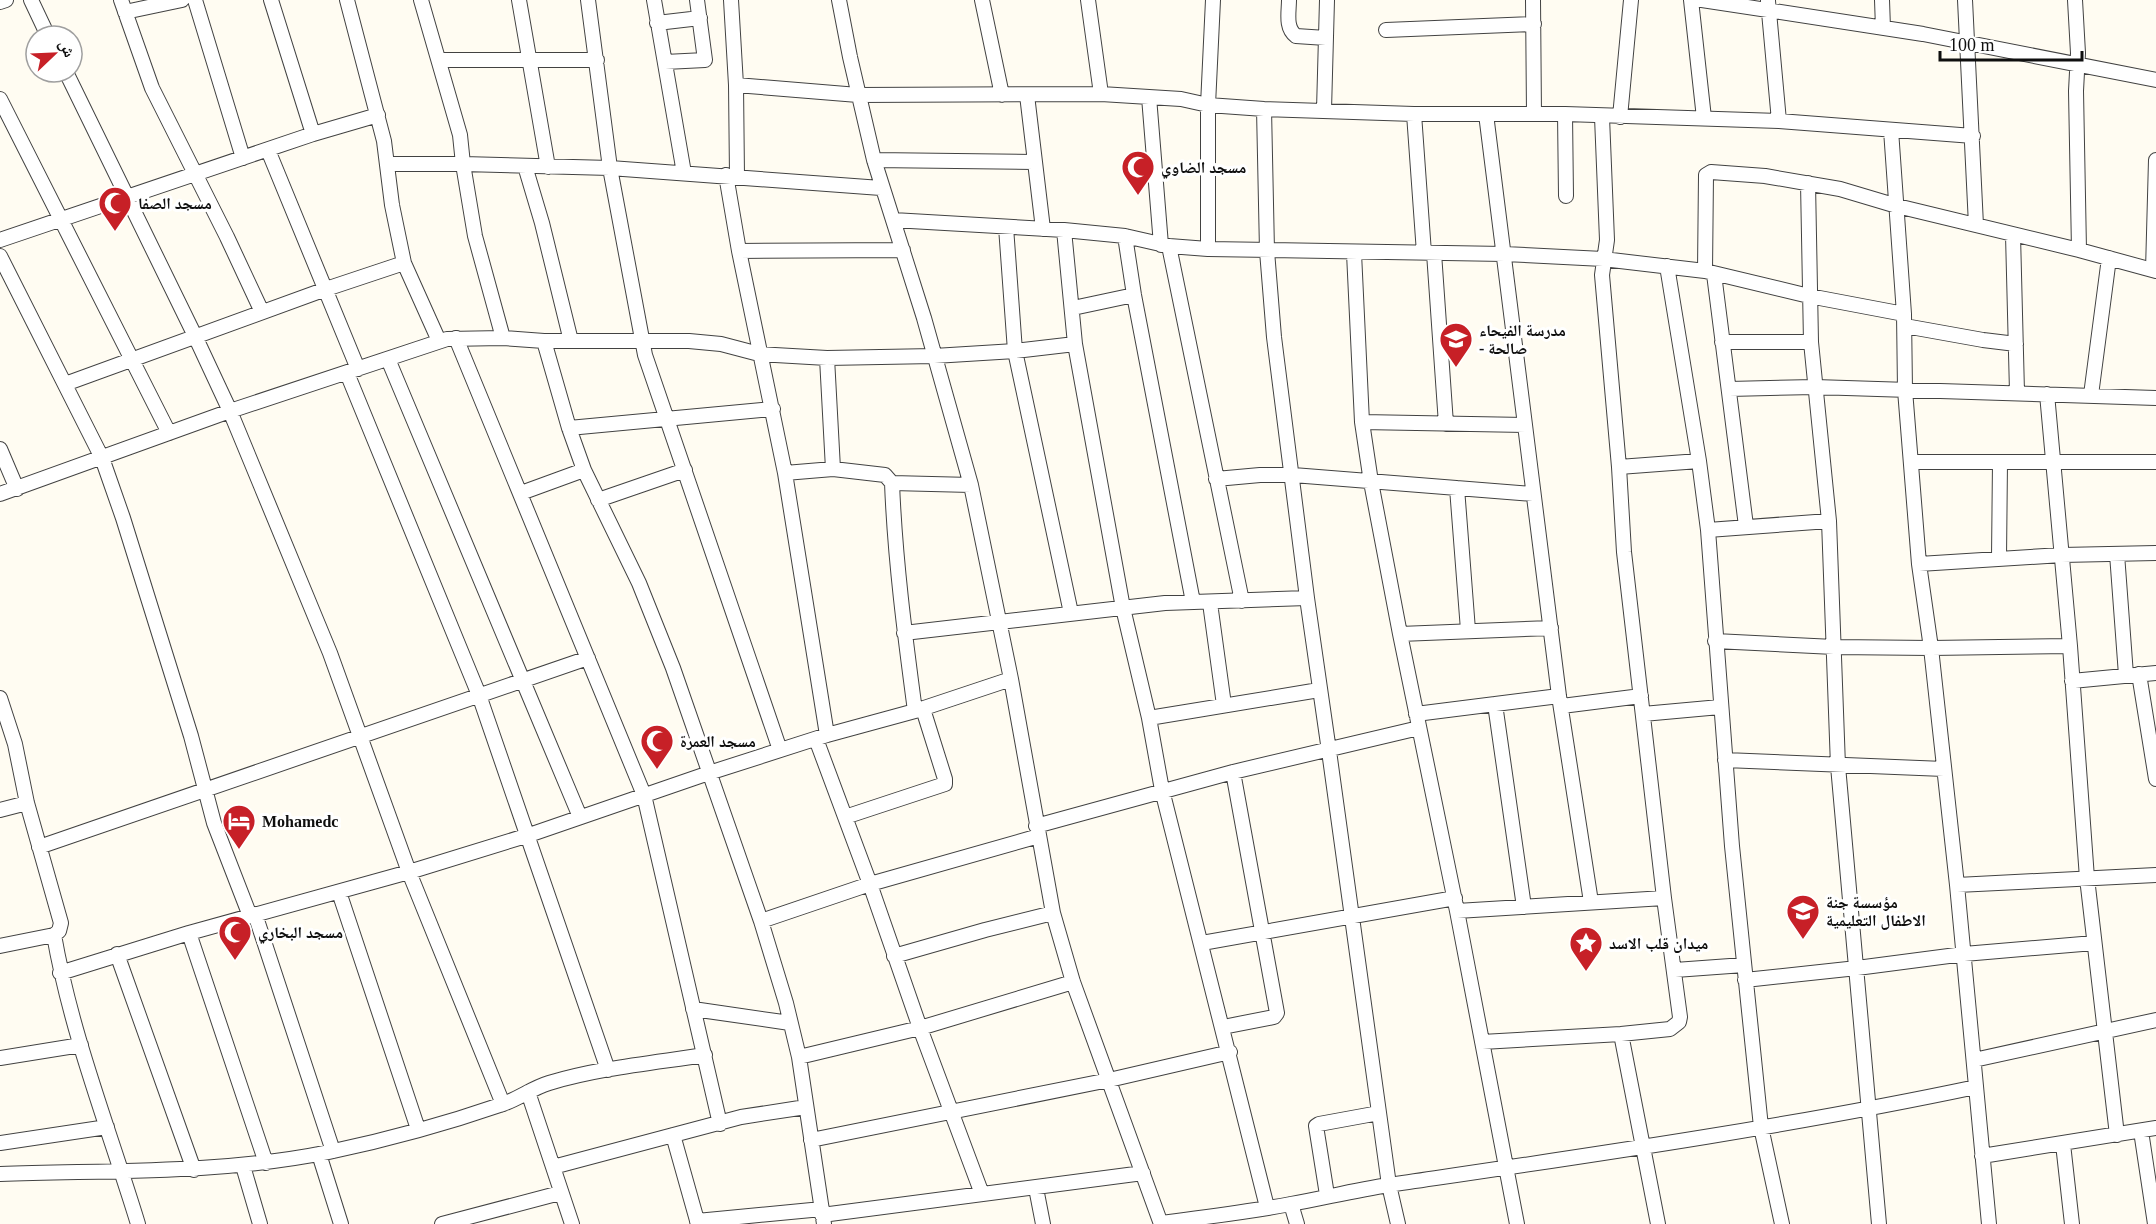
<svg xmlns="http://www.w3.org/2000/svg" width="2156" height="1224" viewBox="0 0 2156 1224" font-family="'Times New Roman','Noto Naskh Arabic',serif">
  <rect width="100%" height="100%" fill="#fffcf2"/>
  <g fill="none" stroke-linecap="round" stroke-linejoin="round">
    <defs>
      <path id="minor" d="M31 0 48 36
        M121 0 152 88 227 237 262 312
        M195 0 243 158
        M271 0 313 134
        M347 0 384 141 392 205 404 263 439 341
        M421 0 460 135 463 164 610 168 881 188
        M519 0 548 167
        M588 0 610 168 645 355 780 750
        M654 0 684 173
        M731 0 736 85 737 176
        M839 0 850 57 874 160 924 318 971 485 1011 679 1053 913 1073 982 1161 1224
        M982 0 1002 95
        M1088 0 1101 94
        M1289 0C1289 12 1285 28 1296 36L1326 38
        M1533 0 1534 114
        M1691 0 1704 118
        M1702 0 1923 34 2156 80
        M1882 0 1883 28
        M1965 0 1976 225
        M2075 0 2078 53 2076 91 2079 250
        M1768 1 1779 121
        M0 2 6 0
        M125 12 182 0
        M657 23 700 18
        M1386 30 1534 24
        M439 60H597
        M665 62 705 60 697 0
        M66 72 195 336 230 411 330 653 409 872 503 1104
        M736 85 858 95 1101 94 1181 99 1208 105 1264 109 1414 114H1565L1779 121 1973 136
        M1027 95 1043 229
        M1149 97 1161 245
        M0 99 169 433
        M1264 109 1267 251 1274 337 1307 598 1329 751 1389 1185 1398 1224
        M1324 110 1327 0
        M1414 114 1424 253
        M1486 114 1559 696 1591 902
        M1565 114 1566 196
        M1620 117 1631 0
        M1891 130 1904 314 1905 390 1919 564 1931 648 1957 885 1989 1224
        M268 150 358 369
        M874 160 1034 162
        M387 164H463L475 236 503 338
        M525 166 542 223 571 341
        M726 175 739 251 785 473 827 735
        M1808 183 1811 342 1829 521 1838 766 1879 1224
        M893 220 1064 230 1125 236 1169 246 1208 249 1504 254 1603 259 1705 271 1809 296 1904 314
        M1006 227 1015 351 1071 613
        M1064 230 1075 344 1123 608 1149 718 1162 790 1267 1207
        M2013 235 2017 392
        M1125 236 1134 295 1193 602
        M0 240 313 134 378 115
        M1169 246 1242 601
        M1208 249V105L1213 0
        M739 251 903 250
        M1354 253 1362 422 1371 482 1400 634 1457 911 1517 1224
        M1434 253 1446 424
        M0 256 102 458 123 518 191 736 214 823 250 916
        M1667 266 1699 461 1708 530 1732 846 1761 1127 1782 1224
        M2153 270 2156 160
        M1705 271 1706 175 1711 172 1765 176 1840 189 1897 206 2079 250 2156 271
        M1714 274 1746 526
        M1073 308 1134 295
        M1905 326 1983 340 2016 344
        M456 338 644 795 720 1124
        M544 341 569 428 584 470 639 583 673 668 761 921 786 1003 799 1057 824 1224
        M1722 342H1811
        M827 358 833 469
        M388 359 580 817
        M347 373 479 695 608 1070
        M65 384 326 289 404 263
        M1729 389 1815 387 2156 398
        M2047 394 2070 646 2087 878 2117 1135
        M2091 395 2109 258
        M1362 422 1525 425
        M569 428 773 409
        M0 449 17 489
        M1912 462H2156
        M1619 467 1699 461
        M785 473 833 469 885 475 892 483 971 485
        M1216 479 1260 475H1293L1533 494
        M892 483C895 560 905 636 915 711
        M1457 488 1468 630
        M521 493 584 470
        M0 494 230 411 447 339 503 338 544 341H689L721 344 759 354 827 358 934 356 1015 351 1075 344
        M598 500 685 470
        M1708 530 1829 521
        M2117 554 2126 675
        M1999 558 2000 462
        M1919 564 2062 555 2156 553
        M1210 603 1224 705
        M904 633 1165 603 1307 598
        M1400 634 1551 628
        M1715 641 1834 647 1931 648 2070 646
        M2139 674 2156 779
        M2072 681 2156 673
        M0 698 15 744 27 803 61 923 59 931 54 935 0 946
        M1495 704 1524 907
        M1562 706 1641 696
        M1416 714 1559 696
        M1643 714 1720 707
        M1149 718 1319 690
        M816 739 870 884 920 1028 982 1194
        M1725 760 1944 769
        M0 810 27 803
        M845 817 945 784V779L923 709
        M1036 826 1233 772 1419 728
        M39 847 588 658
        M1957 885 2156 875
        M339 892 418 1129
        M1457 911 1664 898
        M255 914 333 1151
        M761 921 870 884 1039 836
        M189 933 266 1163
        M54 935C71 1033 109 1129 138 1224
        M1202 943 1455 898
        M117 954 194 1170
        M894 956 985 930 1053 913
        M1675 970 1744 965
        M60 973 189 933 409 872 529 835 709 773 827 735 915 711 1011 679
        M1745 980 1857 968 1964 954 2094 943
        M693 1009 790 1023
        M1223 1027 1274 1017 1277 1013 1233 772
        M1621 1034 1658 1224
        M1482 1042 1621 1034 1670 1029 1679 1022 1680 1017 1664 898 1624 552 1619 467 1602 275 1607 240 1602 117
        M799 1057 920 1028 1073 982
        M0 1058 81 1045
        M1974 1060 2156 1020
        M528 1092 572 1224
        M2141 1131 2155 1224
        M673 1135 698 1224
        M811 1140 1109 1080 1230 1052
        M0 1143 107 1127
        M2063 1144 2072 1224
        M319 1154 341 1224
        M1982 1156 2156 1128
        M243 1166 260 1224
        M553 1167 741 1117 806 1107
        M0 1174C110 1170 221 1174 329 1152 386 1140 445 1124 500 1105 517 1100 532 1088 549 1083 599 1068 653 1063 705 1055
        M1036 1188 1043 1224
        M1327 1195 1316 1126 1319 1124 1379 1113
        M1291 1204 1297 1224
        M822 1215 1143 1173
        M697 1221 822 1209
        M1161 1223C1204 1217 1248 1212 1291 1204 1324 1198 1356 1190 1389 1185 1585 1156 1782 1128 1976 1087
        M442 1224 560 1193"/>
    </defs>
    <use href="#minor" stroke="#424242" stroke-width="16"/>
    <use href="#minor" stroke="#fff" stroke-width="14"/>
  </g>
  <defs>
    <symbol id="mosque-pin" viewBox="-11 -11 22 30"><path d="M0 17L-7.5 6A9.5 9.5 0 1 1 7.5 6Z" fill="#c72027" stroke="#fff"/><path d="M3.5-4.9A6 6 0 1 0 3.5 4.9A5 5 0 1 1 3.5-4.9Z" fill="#fff"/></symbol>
    <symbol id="school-pin" viewBox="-11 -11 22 30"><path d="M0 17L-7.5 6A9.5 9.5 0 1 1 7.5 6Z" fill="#c72027" stroke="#fff"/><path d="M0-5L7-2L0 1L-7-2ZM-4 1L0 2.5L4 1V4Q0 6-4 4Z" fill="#fff"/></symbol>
    <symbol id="hotel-pin" viewBox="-11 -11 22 30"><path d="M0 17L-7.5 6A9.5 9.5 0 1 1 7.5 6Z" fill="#c72027" stroke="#fff"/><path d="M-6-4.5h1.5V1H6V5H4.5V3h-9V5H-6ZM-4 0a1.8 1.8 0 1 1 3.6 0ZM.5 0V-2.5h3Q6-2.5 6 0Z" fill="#fff"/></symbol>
    <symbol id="sight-pin" viewBox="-11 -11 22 30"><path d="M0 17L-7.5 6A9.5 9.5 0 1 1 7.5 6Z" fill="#c72027" stroke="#fff"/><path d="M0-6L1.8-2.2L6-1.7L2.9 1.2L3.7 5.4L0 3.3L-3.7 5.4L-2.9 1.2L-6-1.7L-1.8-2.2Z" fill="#fff"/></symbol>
  </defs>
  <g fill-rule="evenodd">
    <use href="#mosque-pin" x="1119" y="148" width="38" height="52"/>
    <use href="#mosque-pin" x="96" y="184" width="38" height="52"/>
    <use href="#school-pin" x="1437" y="320" width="38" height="52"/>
    <use href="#mosque-pin" x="638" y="722" width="38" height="52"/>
    <use href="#hotel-pin" x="220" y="802" width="38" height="52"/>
    <use href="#school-pin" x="1784" y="892" width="38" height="52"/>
    <use href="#mosque-pin" x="216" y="913" width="38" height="52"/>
    <use href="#sight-pin" x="1567" y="924" width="38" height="52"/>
  </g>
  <g text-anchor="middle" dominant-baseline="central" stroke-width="6" stroke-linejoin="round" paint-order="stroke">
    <g font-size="16" font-weight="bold" fill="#0f0f0f" stroke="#fff" text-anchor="start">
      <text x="1161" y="167">مسجد الضاوي</text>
      <text x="138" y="203">مسجد الصفا</text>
      <text x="1479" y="330">مدرسة الفيحاء<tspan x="1479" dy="18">- صالحة</tspan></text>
      <text x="680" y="741">مسجد العمرة</text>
      <text x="262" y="821">Mohamedc</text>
      <text x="1826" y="902">مؤسسة جنة<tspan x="1826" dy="18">الاطفال التعليمية</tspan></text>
      <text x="258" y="932">مسجد البخاري</text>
      <text x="1609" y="943">ميدان قلب الاسد</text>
    </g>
  </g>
  <g transform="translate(54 54) rotate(67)"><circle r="28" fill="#ffffff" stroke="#9f9f9f" stroke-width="1.5"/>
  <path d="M0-4.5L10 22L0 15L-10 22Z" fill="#c72027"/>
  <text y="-9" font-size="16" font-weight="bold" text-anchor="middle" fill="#0f0f0f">ش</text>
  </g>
  <path d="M1940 51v9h142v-9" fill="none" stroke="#0f0f0f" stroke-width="3"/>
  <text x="1949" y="51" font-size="18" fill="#0f0f0f" stroke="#ffffff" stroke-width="4.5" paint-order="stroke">100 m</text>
</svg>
